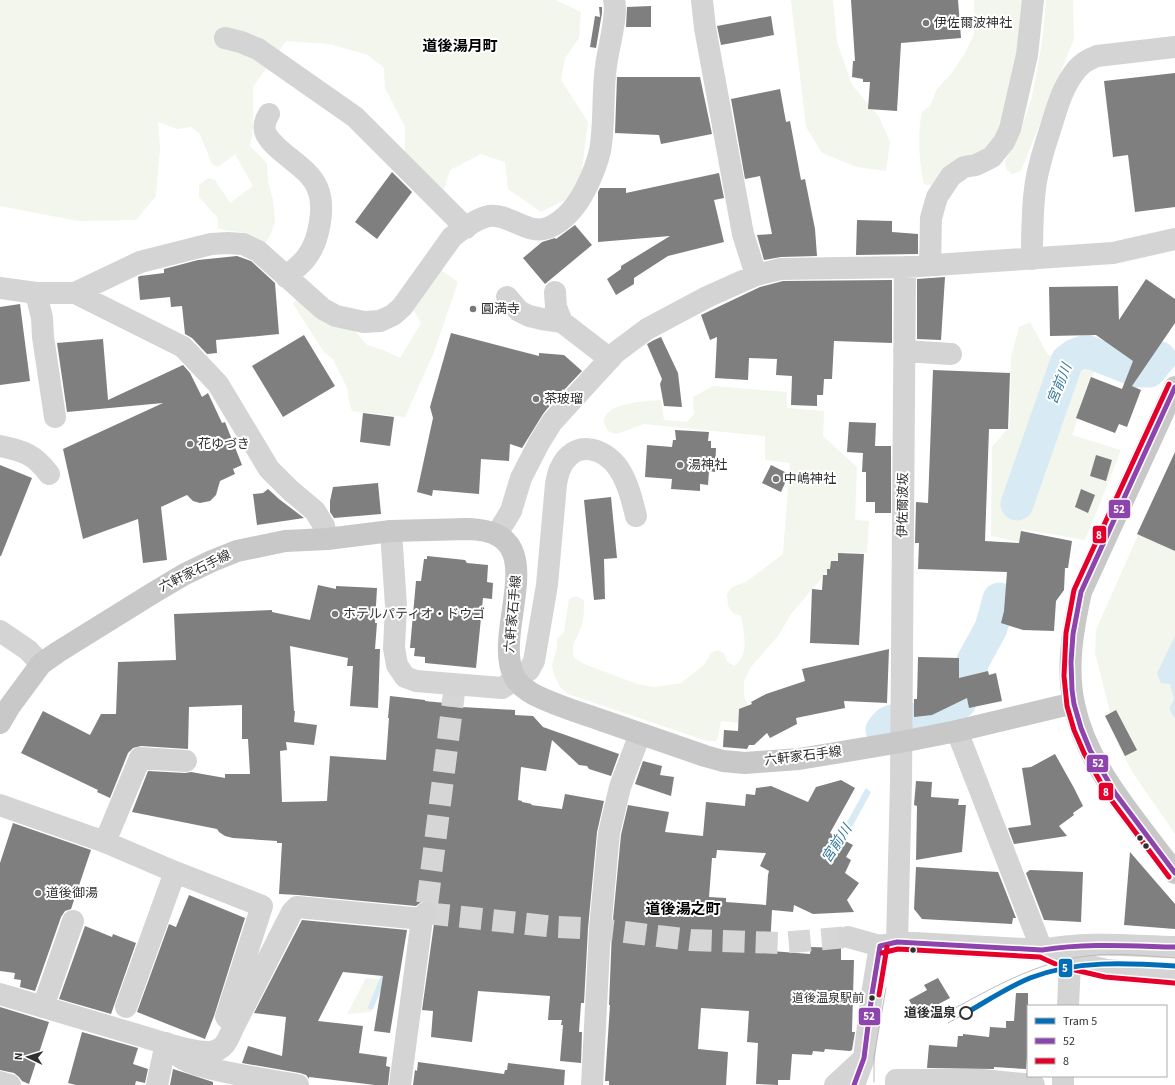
<svg xmlns="http://www.w3.org/2000/svg" width="1175" height="1085" viewBox="0 0 1175 1085" font-family="'Source Sans 3','Noto Sans JP',sans-serif">
  <rect width="100%" height="100%" fill="#fff"/>
  <path fill="#f2f6ec" d="M0 0H555L581 12 579 38 565 58 561 80 588 122 579 193 541 212 508 189 505 162 481 154 450 170 444 190 405 156V127L385 88 384 68 368 55 330 44 286 41 253 87V130L250 146 267 163 268 182 273 200 275 221 272 231 265 245C258 240 250 234 241 232 233 231 226 231 218 228V218L199 197V185L208 178 215 180 230 203 253 186 235 154 218 167 212 164 200 134 191 127 177 129 158 122 160 148 156 196 136 220 78 221 0 206Z
    M791 0H833L837 42 852 85 879 117 890 142 886 171 857 167 822 153 806 127Z
    M974 0H1028L1001 128 991 145 934 186 924 184C919 161 917 135 922 112L930 106 937 89 950 75 964 55 974 34Z
    M1046 0H1073L1074 39 1021 171 1012 174 1006 169 1005 161 1018 137 1031 101 1042 43Z
    M438 268 458 282 434 352 405 417 352 411 349 403 348 390 333 359 324 352 293 304 297 298 355 331 367 345 383 350 400 358 421 323 410 304Z
    M1030 322 1048 355 1097 363 1072 435 1121 450 1085 540 1023 529 1020 542 991 536 992 447 1010 426 1011 357 1019 327Z
    M713 386 787 392V408L824 411 823 436 857 467 855 520 869 521 867 553 844 552 791 614 778 636 750 668 744 682V696L751 713 738 723 721 721 718 737 716 741H707L568 694 560 687 554 675 552 665 557 647V639L564 632 569 599C576 595 578 596 584 601 584 610 584 619 581 627 577 641 570 641 574 658L584 664 637 684 654 687 681 683 705 664 710 654 717 650 724 653 727 662 734 666C750 655 744 633 741 616L733 613 728 606 727 594 732 587 746 582 783 554 790 463 765 460V436L644 424 616 434 608 431C607 428 604 425 604 422 604 402 648 401 661 400L664 420 687 422 694 414 693 397Z
    M1175 452V834L1133 773 1119 747 1095 653 1096 630Z
    M366 978 384 980 371 1012 347 1014Z"/>
  <path fill="#d8ebf4" d="M1175 636V718C1167 709 1170 707 1174 699L1170 684 1161 683 1157 673Z
    M866 788 871 792 869 796 845 840 836 848 832 842 839 836Z"/>
  <g fill="none" stroke-linecap="round" stroke-linejoin="round">
    <path stroke="#d8ebf4" stroke-width="5.5" d="M371 1007 383 978"/>
    <path stroke="#d8ebf4" stroke-width="33" d="M1017 504 1067 361 1075 355 1086 351 1137 371H1149L1160 358
      M916 719 933 716 960 702 973 661 991 628 999 599
      M882 730C886 724 889 721 896 720"/>
  </g>
  <path fill="#7f7f7f" fill-rule="evenodd" d="M851 0H958L961 38 901 43 897 111 868 109 870 82H863V79L852 77 853 61H855Z
    M651 6V27H626L627 7Z
    M599 7H602V13L596 48 590 47 595 16 600 17Z
    M771 16 774 35 721 45 717 26Z
    M1175 73V207L1135 212 1128 155 1113 157 1104 81Z
    M617 77H700L712 134 661 144 659 135 615 133Z
    M780 89 786 122 790 121 801 180 805 179 815 229 817 256 781 257 764 260 757 235 772 234 760 176 745 179 731 99Z
    M392 172 412 192 377 239 355 222Z
    M719 173 724 198 714 200 724 242 668 256 634 278V284L616 295 607 279 621 269V266L670 236 598 242V192L600 188H626V193Z
    M857 220 892 221V232L918 234V254L856 255Z
    M575 225 592 245 545 284 523 258 542 242 555 238 556 239Z
    M237 256 251 261 275 283 279 334 216 340 217 353 207 354 192 338 185 334 182 306 171 307 170 297 140 300 138 277 140 276 164 273V269L198 260Z
    M945 277 941 340 917 339V279Z
    M1146 279 1175 299V323L1132 386 1141 390 1127 427 1119 424 1115 433 1076 418 1091 377 1122 389 1133 361 1096 335 1050 336 1049 287 1118 286 1119 320Z
    M892 280V343L834 341 832 379H824L823 395H817V406L791 405 792 376 776 375 777 359 749 358 748 380 715 378 717 337 710 340 701 315 760 287 783 281Z
    M20 304 30 381 0 385V307Z
    M451 333 539 356V353L564 355 582 371 564 390 563 389 543 414 522 448 510 444 509 461 481 459 479 494 433 490 432 496 417 492 433 418 430 407Z
    M304 335 335 386 283 417 252 366Z
    M661 337 678 373 682 407 664 406 660 384 662 379 647 344 654 340Z
    M103 339 108 400 183 365 190 373 202 397 208 393 222 423 225 422 242 465 233 469 235 474 220 481 216 495 210 501 200 503 193 501 187 495 161 507 167 560 143 563 138 519 83 539 63 449 163 403 67 412 57 343Z
    M933 370 1010 373 1008 429H989L985 541 1019 543 1021 531 1072 541 1068 568H1065L1064 590 1056 601 1054 631 1023 630 1001 623 1004 611 1007 572 918 569 919 543H915L916 502 928 503Z
    M363 413 394 417 390 446 360 442Z
    M849 422 876 423 875 446H891V513H875V502H866V472H862L863 453 847 452Z
    M675 430 709 432 708 441H711V448H716L715 472 709 471 708 485 700 484V491L671 489 672 479 645 477 647 445 672 447 673 440H676Z
    M1175 452V551L1137 534Z
    M1096 455 1112 460 1106 481 1090 476Z
    M0 465 32 478 1 556H0Z
    M771 465 789 474 781 492 762 483Z
    M378 483 381 514 334 518 330 512V501L333 487Z
    M268 489 279 499 304 518 257 525 253 494 263 493Z
    M1081 489 1095 495 1088 513 1075 507Z
    M611 497 617 558 604 559 605 599 594 600 584 500Z
    M838 553 864 554 859 645 810 643 812 589 822 590 823 575H827V569H830L831 561H838Z
    M427 556 465 560 467 563 488 565 487 582 493 583 492 599 483 598 476 668 425 663V657L414 656 415 648H410L416 581H421L424 559H427Z
    M318 585 336 589V586L377 588 375 623H377L375 649H380L378 708 350 706 353 666H347L348 658 290 646 294 711H295L294 722 317 725 314 745 286 742 287 750 280 751 282 802 327 801 330 756 386 760 389 718H388L390 696 425 700V701L445 703 444 706 515 710V715L533 716 543 727 619 754 611 776 589 769 587 766 579 765 552 740 546 771 521 767 518 800 522 801V802L532 804 531 805 562 809 565 794 604 801 597 832 588 928 584 1003H581L579 1032H582L581 1063 560 1061 563 1025H561L562 1020H548L550 996 478 991 472 1042 431 1037 433 1011 422 1010 434 924 438 914 437 907 433 902 427 901 421 902 416 906 298 895 279 894 282 843H277V841L233 838 225 836 219 832 217 829 132 812 148 771 185 773 191 772 225 778V774H250L248 739H242V705L189 707 188 749 141 746 133 748 128 753 110 798 97 792 98 790 21 753 43 711 90 735 101 714H116L118 662 176 660 174 614 272 610V612L310 620Z
    M889 649 887 703 844 701 845 708 796 718 797 724 770 738 767 733 754 745H749L747 749 723 747 724 730 738 731 739 709 752 704 751 702 766 694 805 681 802 669Z
    M918 657 959 658V678L988 671 989 675 996 673 1002 701 969 708 967 698 932 715 914 717V699H917Z
    M1116 710 1137 750 1125 756 1105 716Z
    M1055 754 1074 788 1083 806 1073 813 1074 815 1059 826 1067 836 1014 844 1008 828 1031 825 1022 768 1031 767Z
    M643 761 662 766 660 775 674 777 671 796 635 784Z
    M841 780 855 788 830 833 853 845 846 857 851 860 845 873 859 883 847 900 854 912 813 914 794 905 793 912 772 910 770 948H771V951L810 954 811 947 841 948V960H854L852 1032H855L852 1050 850 1051 825 1049 824 1052 813 1051 812 1055 792 1054 790 1080H778V1085L756 1084 758 1043 747 1042 749 1011 701 1008 698 1049 728 1052 726 1085H609V1081H605L610 1005H609L612 930 621 835 628 805 669 812 665 832 703 836 706 802 745 806 746 794 755 795 756 788 771 786 808 802 816 787ZM717 850 766 853 760 866 769 871 768 875 766 905 726 902V898L709 897 712 858H716Z
    M916 781 932 782 931 797 959 799 958 805H966L962 852 916 860 917 806 914 805Z
    M13 823 91 850 71 909 65 911 61 917 35 991 20 987 21 980 14 979 15 973 0 971V863Z
    M1130 852 1175 904V929L1124 925Z
    M916 867 998 872 1016 918H1013L1012 924 922 919 914 909Z
    M1030 870 1083 872 1081 922 1044 920 1026 873Z
    M189 895 245 918 214 1016 205 1039 137 1012 169 924 176 927Z
    M302 920 407 930 390 1033 374 1031 383 976 343 972 318 1021 363 1026 359 1053 387 1057 386 1066 390 1067 388 1085H375L309 1077V1079L306 1075 300 1073 242 1063 248 1046 282 1056 286 1017 254 1013Z
    M85 926 112 937 113 934 136 943 111 1014 59 999Z
    M938 978 950 998 918 1015 909 1000 927 990 924 985Z
    M1016 993H1028V1045L1026 1069 994 1067V1069L927 1068 929 1045 957 1047 958 1036H963V1034L989 1037 990 1027 1006 1028V1021H1014Z
    M0 1007 49 1022 29 1084 22 1081 19 1077 14 1073 0 1070Z
    M82 1032 138 1048 133 1064 148 1069 145 1083 136 1081 135 1085H76L68 1083Z
    M418 1062 504 1074 505 1070H507L508 1063 565 1070 564 1085H413L415 1070 417 1071Z
    M173 1069 213 1082V1085H170Z"/>
  <g fill="none" stroke-linecap="round" stroke-linejoin="round">
    <path stroke="#d6d6d6" stroke-width="22" stroke-dasharray="22 11" stroke-linecap="butt" d="M455 685 426 913 556 927 600 929 691 940 781 943 848 937"/>
    <path stroke="#d4d4d4" stroke-width="22" d="M702 0 705 28 743 234 756 275
      M225 38 241 42 258 49 355 117 466 228
      M269 114C265 120 263 127 266 134 276 153 308 166 317 187 326 206 319 242 306 258 301 265 292 271 286 277
      M1032 259C1032 235 1032 212 1035 189 1037 169 1044 149 1050 130 1057 108 1062 87 1077 69 1083 62 1089 59 1097 56L1175 47
      M930 265 931 218 937 197 951 176 964 167 976 165 992 157 1004 142 1010 129 1027 55 1033 0
      M0 288 36 293H75L140 262 211 244 228 243 243 244 258 251 323 309 336 316 364 322 380 321 393 315 402 307 452 237C461 230 478 218 489 216 510 213 528 237 550 227 567 219 578 204 586 188 592 176 597 164 600 151 605 123 602 94 606 66 608 49 618 15 614 0
      M555 292 556 307 562 322
      M36 293 42 318 43 337 55 417
      M75 293 183 347 218 384 269 469 290 490 315 511 324 526 327 539
      M507 297 519 311 529 316 542 319 562 322 610 359
      M904 351 951 354
      M0 446C24 451 34 454 49 474
      M391 531 396 606 394 648 397 665 405 677 416 681 502 688 529 670 534 661 547 585 556 484C557 479 558 473 560 469 573 439 603 446 619 469 628 483 632 500 636 516
      M497 534 511 511 521 478 539 443 552 422 615 353 647 329 707 297 756 275 781 269 905 267 1113 253 1175 239
      M0 631 28 650 41 664
      M957 731 1042 950 1064 960 1107 970 1175 976
      M0 805 105 842 175 872 262 906 226 1017 227 1018
      M105 842 140 758 186 761
      M848 937 880 946 897 942 1042 950C1086 941 1131 946 1175 947
      M897 942 901 782 905 267
      M0 994C47 1008 94 1022 141 1036 158 1041 192 1053 209 1052 224 1051 228 1040 233 1028L292 912 297 907 422 919
      M1068 1006 1070 962
      M43 1007 73 921
      M126 1007 175 872
      M180 1057C192 1069 276 1081 298 1085
      M0 1082 10 1085
      M157 1085 166 1043
      M400 1085 422 919 426 913
      M592 1085 600 929 609 833 620 787 640 734
      M835 1085 862 1060
      M854 1085 864 1058 872 994 880 946
      M896 1085V1080H982
      M982 1085V1080L1034 1085
      M1063 1085V1076"/>
    <path stroke="#c8c8c8" stroke-width="22" d="M1175 387 1081 592C1073 628 1066 667 1074 704 1087 768 1137 821 1175 873
      M0 723 10 706 41 664 58 652 153 593 185 574 212 561 237 551 285 541 327 539 391 531 467 529C559 530 489 632 515 678 519 685 526 690 533 694 554 705 578 712 601 720 635 732 670 744 705 756L723 761 745 763 799 759 901 742 957 731 1074 703"/>
    <path stroke="#bcbcbc" stroke-width="1" d="M944 1014C989 990 1035 962 1087 956 1116 952 1146 956 1175 958
      M948 1023 966 1013
      M874 1082V1057L886 988"/>
    <defs>
      <path id="bus-1" d="M1175 387 1081 592 1073 634 1071 662 1072 690 1074 704 1081 728 1090 750 1115 793 1175 873
        M880 946 897 942 1042 950C1086 943 1130 946 1175 947
        M854 1085 864 1058 872 994 880 946"/>
      <path id="bus-2" d="M1169 384 1074 590 1066 633 1064 676 1067 706 1074 730 1084 753 1109 797 1169 877
        M882 953 898 949 1040 957 1062 967 1105 977 1174 983
        M879 995 887 947"/>
    </defs>
    <use href="#bus-1" stroke="#fff" stroke-width="8"/>
    <use href="#bus-2" stroke="#fff" stroke-width="8"/>
    <use href="#bus-1" stroke="#8e44ad" stroke-width="5"/>
    <use href="#bus-2" stroke="#e4002b" stroke-width="5"/>
    <defs>
      <path id="tram-1" d="M966 1013C987 1001 1008 987 1030 978 1076 960 1127 963 1175 966"/>
    </defs>
    <use href="#tram-1" stroke="#fff" stroke-width="8"/>
    <use href="#tram-1" stroke="#036eb8" stroke-width="5"/>
  </g>
  <g fill="#787878" stroke="#fff" stroke-width="1.5">
    <circle cx="926" cy="23" r="4"/>
    <circle cx="473" cy="309" r="4"/>
    <circle cx="536" cy="399" r="4"/>
    <circle cx="190" cy="444" r="4"/>
    <circle cx="680" cy="465" r="4"/>
    <circle cx="776" cy="479" r="4"/>
    <circle cx="335" cy="614" r="4"/>
    <circle cx="38" cy="893" r="4"/>
  </g>
  <g fill="#303030" stroke="#fff" stroke-width="1.5">
    <circle cx="1140" cy="838" r="3.5"/>
    <circle cx="1146" cy="846" r="3.5"/>
    <circle cx="913" cy="950" r="3.5"/>
    <circle cx="872" cy="998" r="3.5"/>
  </g>
  <circle fill="#fff" stroke="#303030" stroke-width="2" cx="966" cy="1013" r="6"/>
  <g text-anchor="middle" dominant-baseline="central" stroke-width="4" stroke-linejoin="round" paint-order="stroke">
    <g font-size="12" fill="#303030" stroke="#fff" text-anchor="end">
      <text x="864" y="998">道後温泉駅前</text>
    </g>
    <g font-size="13" fill="#303030" stroke="#fff" text-anchor="start">
      <text x="934" y="23">伊佐爾波神社</text>
      <text x="481" y="309">圓満寺</text>
      <text x="544" y="399">茶玻瑠</text>
      <text x="198" y="444">花ゆづき</text>
      <text x="688" y="465">湯神社</text>
      <text x="784" y="479">中嶋神社</text>
      <text x="343" y="614">ホテルパティオ・ドウゴ</text>
      <text x="46" y="893">道後御湯</text>
    </g>
    <g font-size="13" fill="#303030" stroke="#fff">
      <text transform="translate(903 505) rotate(-89)">伊佐爾波坂</text>
      <text transform="translate(195 571) rotate(-26)">六軒家石手線</text>
      <text transform="translate(513 614) rotate(-85)">六軒家石手線</text>
      <text transform="translate(803 756) rotate(-7)">六軒家石手線</text>
    </g>
    <g font-size="13" font-weight="bold" fill="#303030" stroke="#fff" text-anchor="end">
      <text x="956" y="1013">道後温泉</text>
    </g>
    <g font-size="14" font-style="italic" fill="#35799b" stroke="#fff">
      <text transform="translate(1060 384) rotate(-68)">宮前川</text>
      <text transform="translate(837 844) rotate(-57)">宮前川</text>
    </g>
    <g font-size="15" font-weight="bold" fill="#000" stroke="#fff">
      <text x="460" y="46">道後湯月町</text>
      <text x="683" y="909">道後湯之町</text>
    </g>
  </g>
  <g stroke="#fff" stroke-width="1.5">
    <rect x="1108" y="499" width="23" height="20" rx="4" fill="#8e44ad"/>
    <rect x="1092" y="525" width="15" height="19" rx="4" fill="#e4002b"/>
    <rect x="1086" y="754" width="23" height="19" rx="4" fill="#8e44ad"/>
    <rect x="1098" y="782" width="16" height="19" rx="4" fill="#e4002b"/>
    <rect x="1058" y="958" width="15" height="20" rx="4" fill="#036eb8"/>
    <rect x="858" y="1007" width="23" height="19" rx="4" fill="#8e44ad"/>
  </g>
  <g font-size="11" text-anchor="middle" font-weight="bold" fill="#fff">
    <text x="1119" y="513">52</text>
    <text x="1099" y="539">8</text>
    <text x="1098" y="767">52</text>
    <text x="1106" y="796">8</text>
    <text x="1065" y="972">5</text>
    <text x="869" y="1020">52</text>
  </g>
  <rect x="1027" y="1005" width="140" height="72" fill="#ffffff" stroke="#acacac"/>
  <rect x="1035" y="1018" width="20" height="6" fill="#036eb8" stroke="#acacac"/>
  <text x="1063" y="1025" font-size="12" fill="#303030">Tram 5</text>
  <rect x="1035" y="1038" width="20" height="6" fill="#8e44ad" stroke="#acacac"/>
  <text x="1063" y="1045" font-size="12" fill="#303030">52</text>
  <rect x="1035" y="1058" width="20" height="6" fill="#e4002b" stroke="#acacac"/>
  <text x="1063" y="1065" font-size="12" fill="#303030">8</text>
  <g transform="translate(28 1057) rotate(274)" stroke="#ffffff" stroke-width="3" paint-order="stroke">
  <path d="M0-3L7 15L0 10L-7 15Z" fill="#303030"/>
  <text y="-6" font-size="11" font-weight="bold" text-anchor="middle" fill="#303030">N</text>
  </g>
</svg>
